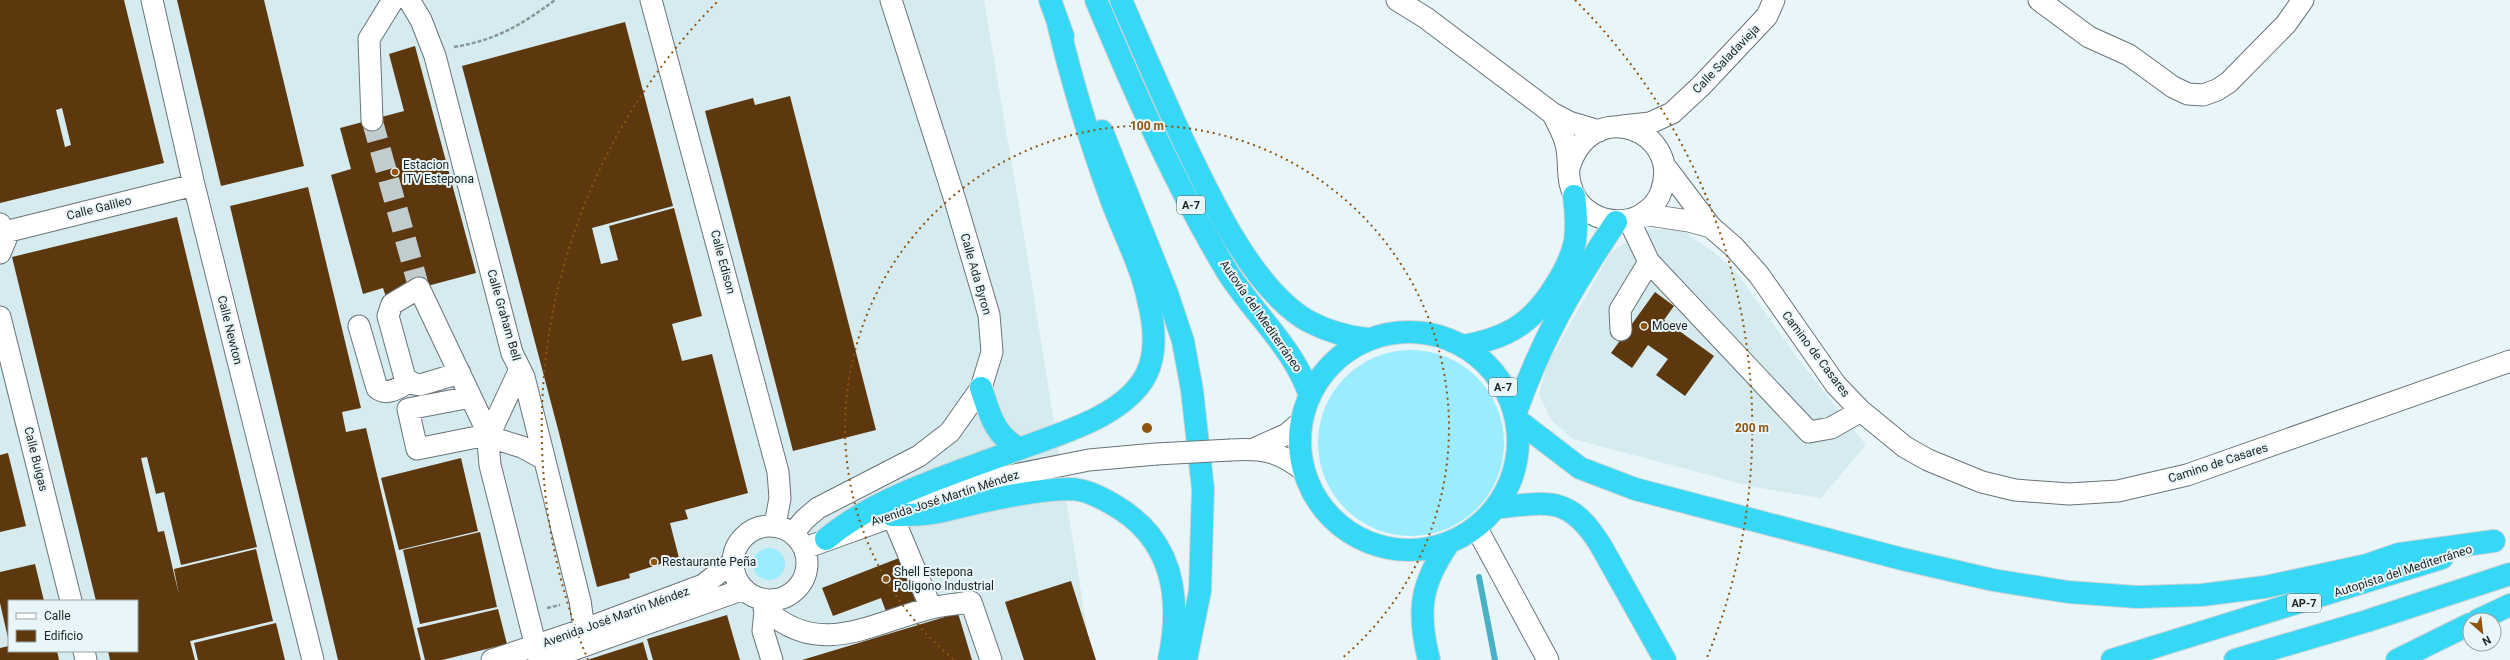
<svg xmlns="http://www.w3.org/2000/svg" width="2510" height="660" viewBox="0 0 2510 660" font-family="Roboto,sans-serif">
  <rect width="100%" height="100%" fill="#e9f6f9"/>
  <path fill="#d5ebf0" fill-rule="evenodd" d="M0 0H984L1028 260 1092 660H0ZM9 601H137V651H9Z
    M1681 229 1716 254 1736 272 1798 359 1866 445 1821 498 1754 487 1573 439 1552 421 1539 395 1547 365 1611 252 1646 230Z"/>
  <path fill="#9becfe" d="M1318 443a93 93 0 1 1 186 0a93 93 0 1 1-186 0Z
    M753 564a16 16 0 1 1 32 0a16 16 0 1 1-32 0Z"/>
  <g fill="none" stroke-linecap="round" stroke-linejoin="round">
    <path stroke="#48b1c6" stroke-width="6" d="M1479 577 1495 660"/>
  </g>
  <path fill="#5d380f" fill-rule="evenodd" d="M0 0H124L164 163 0 203ZM62 108 71 145 65 147 56 110Z
    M177 0H264L304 166 221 186Z
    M625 22 673 206 592 228 601 264 618 260 609 226 674 208 702 316 672 324 682 361 712 354 748 493 685 510 688 519 670 523 679 558 629 574 630 578 597 587 559 433 462 66Z
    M415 46 476 273 386 297 383 288 363 294 331 175 351 169 340 128 404 111 389 54Z
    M790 96 876 430 793 451 705 111 753 98 755 105Z
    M308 187 361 408 342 412 346 432 366 428 421 660H338L256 316 230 206Z
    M177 217 257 547 181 565 164 492 156 494 147 457 141 458 158 532 164 531 179 595 174 569 256 549 273 621 190 641 195 660H110L108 651H137V601H96L12 257Z
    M1655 292 1674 306 1664 320 1714 356 1685 396 1656 375 1668 359 1648 345 1632 368 1611 353Z
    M8 453 26 526 0 532V455Z
    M461 458 478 531 399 550 381 478Z
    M480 532 497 607 420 624 403 550Z
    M899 558 917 605 888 617 881 598 833 616 822 588Z
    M35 564 44 601H9L8 638 0 603V572Z
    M1071 581 1096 660H1024L1005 602Z
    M498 609 507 644 442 660H425L417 628Z
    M958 613 972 660H802Z
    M727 615 740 660H653L647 639Z
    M276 623 285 660H198L194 643Z
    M643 642 648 660H587Z
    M9 646V651H57L59 660H0V648Z"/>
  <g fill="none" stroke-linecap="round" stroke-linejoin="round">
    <path stroke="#c0ccce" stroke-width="21" stroke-dasharray="21 10" stroke-linecap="butt" d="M372 120 419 288"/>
    <defs>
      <path id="minor" d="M152 0 194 185 313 660
        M409 0 421 20 435 56 512 353 524 377 580 601 585 636 569 651
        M651 0 778 472 780 498 775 525
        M1397 0 1426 18 1552 113 1569 122 1599 131
        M2039 0 2089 37 2129 55 2173 87 2188 94 2203 95 2217 90 2229 82 2286 24 2303 0
        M1552 113C1557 122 1562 131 1565 141 1570 155 1567 169 1570 183 1576 210 1601 224 1627 220 1641 218 1656 206 1661 192 1684 131 1591 94 1569 168
        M372 120 369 39 393 0
        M1622 126 1650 123 1672 113 1702 85 1767 16 1774 0
        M1664 165 1711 227 1734 247 1759 275 1836 385 1861 411 1905 447 1928 460 1982 482 2015 490 2069 494 2118 491 2187 475 2510 361
        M1642 214 1689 221 1711 227
        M0 224 6 239 0 253
        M5 232 194 185
        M1649 262 1809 432 1831 428 1861 411
        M0 317 71 601
        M359 326 377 388C387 397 400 387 409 382
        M1621 330 1620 310 1649 262 1629 220
        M460 373 420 385 414 384 405 378 388 316 392 304 419 288 486 429
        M471 397 408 409 417 449 482 436
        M492 429 520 369
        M496 439 522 447 544 459
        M488 442 490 465 539 659
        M1256 448 1287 434 1300 423
        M1231 450C1262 448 1278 451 1303 470
        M892 515 931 608
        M733 563a37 37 0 1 1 74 0a37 37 0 1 1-74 0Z
        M1476 527 1548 660
        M793 533 805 519 818 508 919 456 950 432 981 388 992 352 989 315 955 200 891 0
        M805 548 999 478 1089 460 1156 454
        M766 600 763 631 772 660
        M764 608C819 660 871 623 931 608 944 605 958 604 971 602L991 660
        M84 651 86 660
        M492 660 585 629 703 585 733 562
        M544 660 744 589"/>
      <path id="highway" d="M1050 0 1063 36
        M1096 0C1135 93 1176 187 1228 273 1255 315 1294 348 1310 396
        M1121 0C1141 46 1161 93 1182 138 1209 195 1252 289 1308 321 1327 331 1347 337 1368 339
        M1102 131 1167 293 1183 341 1192 390 1203 489 1200 591 1186 660
        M1300 441a109 109 0 1 1 218 0a109 109 0 1 1-218 0Z
        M1463 346C1508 338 1533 323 1557 283 1565 270 1572 256 1575 241 1577 226 1576 211 1574 196
        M981 388C990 414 993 433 1018 448
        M1515 415C1541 340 1572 287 1616 222
        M1516 419 1580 468 1635 489 1902 559 1993 580 2068 592 2137 597 2202 595 2265 587 2367 565 2399 554 2494 541
        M1495 508C1548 502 1570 495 1601 546L1665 660
        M892 515C903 515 914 515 925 514 938 513 951 509 964 506 998 498 1034 490 1069 489 1085 489 1100 497 1114 505 1173 539 1182 597 1169 660
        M826 539C876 497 947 476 1008 453 1051 436 1123 419 1146 375 1158 352 1154 323 1148 299 1141 265 1123 232 1111 199 1090 141 1072 83 1058 23
        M2478 620 2510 605
        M1429 660C1417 612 1420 584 1449 543
        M2112 660 2442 558
        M2235 660 2367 621 2510 574
        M2397 660 2470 624"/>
    </defs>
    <use href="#minor" stroke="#697477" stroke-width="23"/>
    <use href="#highway" stroke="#d2d3d3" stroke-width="24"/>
    <path stroke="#8b9597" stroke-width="2.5" stroke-dasharray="4 2" stroke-linecap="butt" d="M454 47C496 40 520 26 555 0
      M547 608 560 605"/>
    <use href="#minor" stroke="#fff" stroke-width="21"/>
    <use href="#highway" stroke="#37d8f5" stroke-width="22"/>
    <defs>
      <path id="minor-bridge" d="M1156 454 1231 450"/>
    </defs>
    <use href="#minor-bridge" stroke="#697477" stroke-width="23" stroke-linecap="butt"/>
    <use href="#minor-bridge" stroke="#fff" stroke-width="21"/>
  </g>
  <g fill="none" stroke="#8f5510" stroke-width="2" stroke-dasharray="2 4">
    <path d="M953 659A302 302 0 1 1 1341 659"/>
    <path d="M588 660A605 605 0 0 1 719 0M1575 0A605 605 0 0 1 1706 660"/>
  </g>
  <g fill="#8f5510" stroke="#e9f6f9" stroke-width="1.5">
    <circle cx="395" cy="172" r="4"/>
    <circle cx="1644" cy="326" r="4"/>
    <circle cx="654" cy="562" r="4"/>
    <circle cx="886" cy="579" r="4"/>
  </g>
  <g text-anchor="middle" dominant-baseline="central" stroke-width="4" stroke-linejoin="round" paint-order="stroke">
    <g fill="#e9f6f9" stroke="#5b6264" stroke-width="1">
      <rect x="1177" y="196" width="28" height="18" rx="3"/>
      <rect x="1489" y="378" width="28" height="18" rx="3"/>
      <rect x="2287" y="594" width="34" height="18" rx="3"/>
    </g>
    <g font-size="11" font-weight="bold" fill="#1e2324">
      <text x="1191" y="205">A-7</text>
      <text x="1503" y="387">A-7</text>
      <text x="2304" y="603">AP-7</text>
    </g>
    <g font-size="12" fill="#1e2324" stroke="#e9f6f9">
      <text transform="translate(1726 59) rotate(-46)">Calle Saladavieja</text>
      <text transform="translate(99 208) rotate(-14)">Calle Galileo</text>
      <text transform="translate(723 262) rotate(75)">Calle Edison</text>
      <text transform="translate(976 274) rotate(74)">Calle Ada Byron</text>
      <text transform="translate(504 315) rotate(74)">Calle Graham Bell</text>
      <text transform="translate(1261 316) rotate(55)">Autovía del Mediterráneo</text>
      <text transform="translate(230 330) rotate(76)">Calle Newton</text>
      <text transform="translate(1816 354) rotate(53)">Camino de Casares</text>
      <text transform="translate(36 459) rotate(76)">Calle Buigas</text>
      <text transform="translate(2218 463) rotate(-18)">Camino de Casares</text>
      <text transform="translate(945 498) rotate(-18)">Avenida José Martín Méndez</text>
      <text transform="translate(2403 571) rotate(-18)">Autopista del Mediterráneo</text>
      <text transform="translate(616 617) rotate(-20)">Avenida José Martín Méndez</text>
    </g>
    <g font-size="12" fill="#1e2324" stroke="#e9f6f9" text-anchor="start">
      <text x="403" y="165">Estacion<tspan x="403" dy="14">ITV Estepona</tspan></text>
      <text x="1652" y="326">Moeve</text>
      <text x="662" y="562">Restaurante Peña</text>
      <text x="894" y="572">Shell Estepona<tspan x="894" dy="14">Poligono Industrial</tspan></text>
    </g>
  </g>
  <circle cx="1147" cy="428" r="6" fill="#8f5510" stroke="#e9f6f9" stroke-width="2"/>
  <g font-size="12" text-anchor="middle" font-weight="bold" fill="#8f5510" stroke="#e9f6f9" stroke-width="4" stroke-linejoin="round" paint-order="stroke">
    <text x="1147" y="130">100 m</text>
    <text x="1752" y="432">200 m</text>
  </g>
  <rect x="8" y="600" width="130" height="52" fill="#e9f6f9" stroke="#98a2a4"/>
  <rect x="16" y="613" width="20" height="6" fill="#ffffff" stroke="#98a2a4"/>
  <text x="44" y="620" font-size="12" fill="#1e2324">Calle</text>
  <rect x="16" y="630" width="20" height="12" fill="#5d380f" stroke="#98a2a4"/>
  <text x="44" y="640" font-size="12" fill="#1e2324">Edificio</text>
  <g transform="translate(2482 632) rotate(152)"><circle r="19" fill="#e9f6f9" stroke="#98a2a4"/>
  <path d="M0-3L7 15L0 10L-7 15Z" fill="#8f5510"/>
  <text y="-6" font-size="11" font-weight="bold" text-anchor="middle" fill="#1e2324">N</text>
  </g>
</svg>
